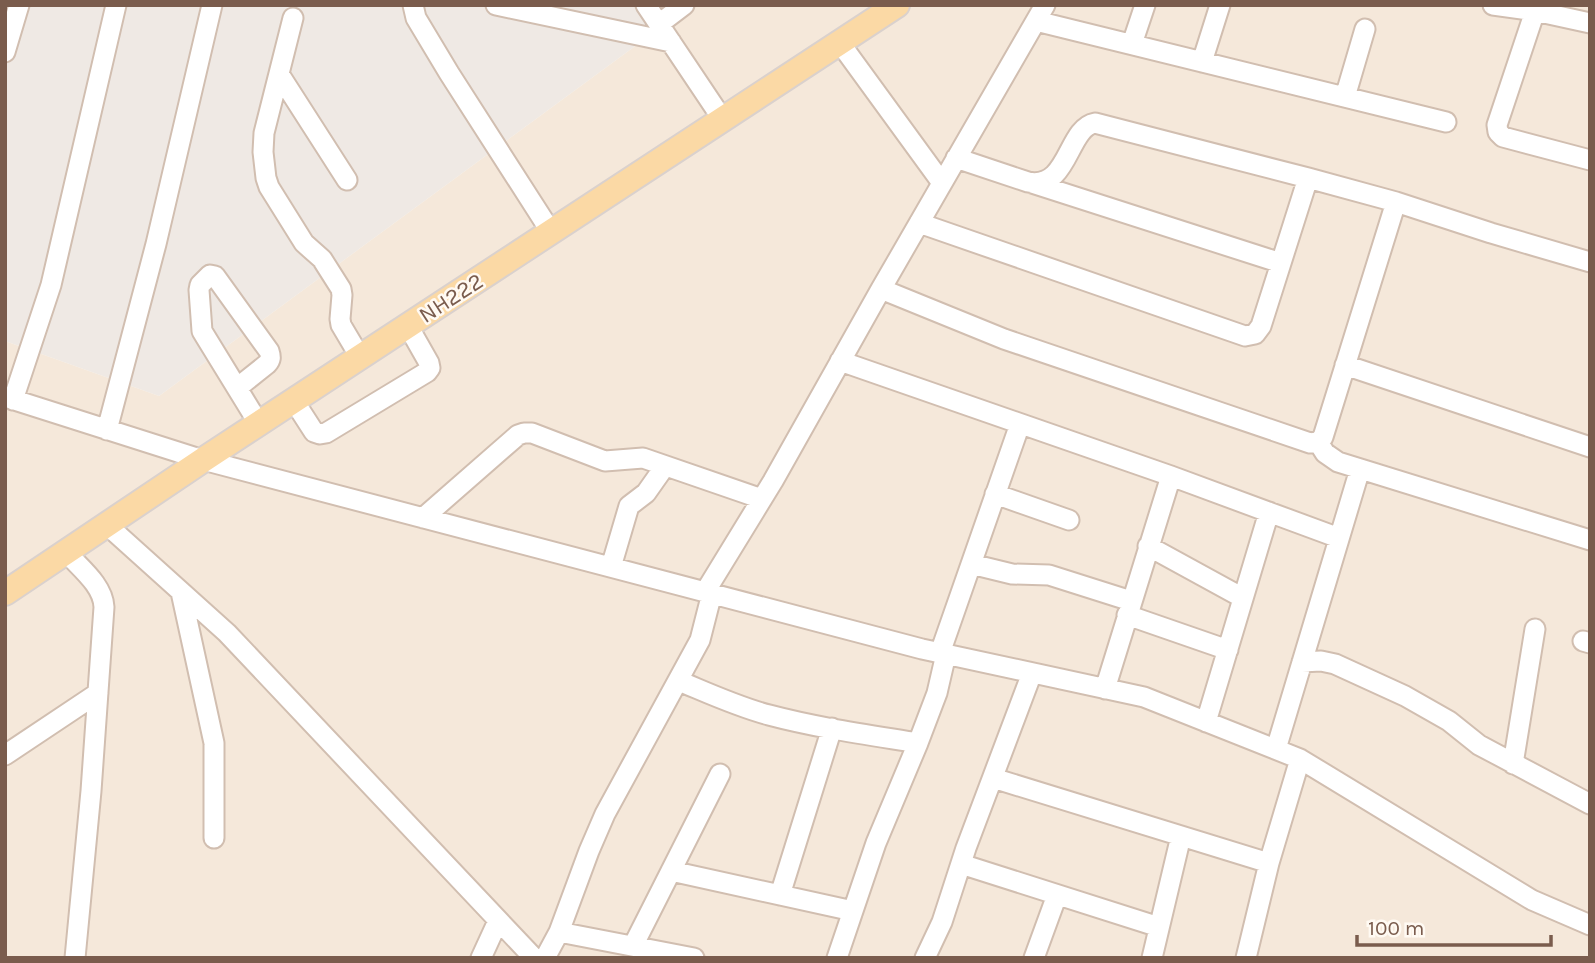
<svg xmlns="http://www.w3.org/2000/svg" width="1595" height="963" viewBox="0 0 1595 963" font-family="Karla,sans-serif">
  <rect width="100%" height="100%" fill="#fdf6ec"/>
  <path fill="#f5e8da" d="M691 5H1590V958H5V341L159 396Z"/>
  <path fill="#efe9e4" d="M5 5H691L159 396 5 341Z"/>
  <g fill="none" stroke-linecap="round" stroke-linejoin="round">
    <defs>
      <path id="minor" d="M413 5 416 18 449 73 551 232
        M496 5 671 42
        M646 5 723 120
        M1493 5 1535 11 1590 23
        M1537 5 1497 125 1498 132 1503 137 1590 160
        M293 18 264 133 263 152 266 178 269 187 304 243 322 259 341 289 342 295 340 319 341 325 360 357
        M1036 21 1446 122
        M659 24 684 5
        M840 43 942 183
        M1132 44 1145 5
        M5 52 19 5
        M1202 62 1220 5
        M279 74 347 180
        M1345 97 1365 29
        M956 158 1028 182C1069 190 1067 128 1095 123L1308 178 1396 202 1491 233 1590 262
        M1032 183 1281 263
        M919 223 1245 336 1255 334 1261 326 1308 178
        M881 289 1004 339 1310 443 1318 442 1323 437 1396 202
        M840 361 1171 476 1339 538
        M1345 365 1590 447
        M237 388 267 364C271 360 271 357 269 351L215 276 210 275 200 285 199 290 202 331 205 336 259 424
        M5 397 203 460 922 649 1144 697 1300 759 1532 900 1590 925
        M13 400 51 285 116 5
        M294 401 314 432 320 434 326 433 427 372 430 368 429 363 408 326
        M107 430 156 244 212 5
        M1318 442 1325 453 1338 462 1590 540
        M995 494 1069 520
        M423 518 518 435 524 433H532L605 461 643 458 762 499
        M107 525 227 633 534 958
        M1148 546 1243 598
        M66 552C80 568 103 585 104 607L91 791 75 958
        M971 564 1012 574 1049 575 1131 601
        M611 567 629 506 646 493 665 466
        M181 592 214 743V838
        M705 592 773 481 881 289 1045 5
        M1127 615 1228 650
        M1583 641 1590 643
        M940 653 1020 424
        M1302 662 1321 661 1335 664 1405 696 1449 721 1479 745 1590 804
        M679 681C708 693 738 707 769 715 818 728 869 735 918 743
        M1105 689 1171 476
        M1206 722 1269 512
        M1276 749 1360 469
        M5 755 98 693
        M1513 764 1535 629
        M993 778 1269 863
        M961 864 1159 927
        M671 871 853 911
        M780 895 832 728
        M559 932 694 958
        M633 946 720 774
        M481 958 498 921
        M545 958 559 932 589 851 605 814 700 640 712 593
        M837 958 876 843 918 743 937 693 946 654
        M925 958 942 922 966 848 1032 673
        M1034 958 1057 895
        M1152 958 1181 836
        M1246 958 1269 863 1300 759"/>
      <path id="major" d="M5 593 203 460 897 5"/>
    </defs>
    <use href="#minor" stroke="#d1beb0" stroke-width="23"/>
    <use href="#major" stroke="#dad1cd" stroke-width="28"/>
    <use href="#minor" stroke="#fff" stroke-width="19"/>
    <use href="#major" stroke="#fbd9a5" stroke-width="24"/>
  </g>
  <g text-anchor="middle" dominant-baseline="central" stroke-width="5" stroke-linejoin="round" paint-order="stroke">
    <g font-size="23" fill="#7a5c4d" stroke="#fffaf3">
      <text transform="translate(451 298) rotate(-33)">NH222</text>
    </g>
  </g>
  <rect width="1595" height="963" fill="none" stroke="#7a5c4d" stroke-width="14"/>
  <path d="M1357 935v10h194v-10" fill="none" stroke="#7a5c4d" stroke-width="3.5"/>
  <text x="1368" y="935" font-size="21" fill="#7a5c4d" stroke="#fffaf3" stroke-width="5" paint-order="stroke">100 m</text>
</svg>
